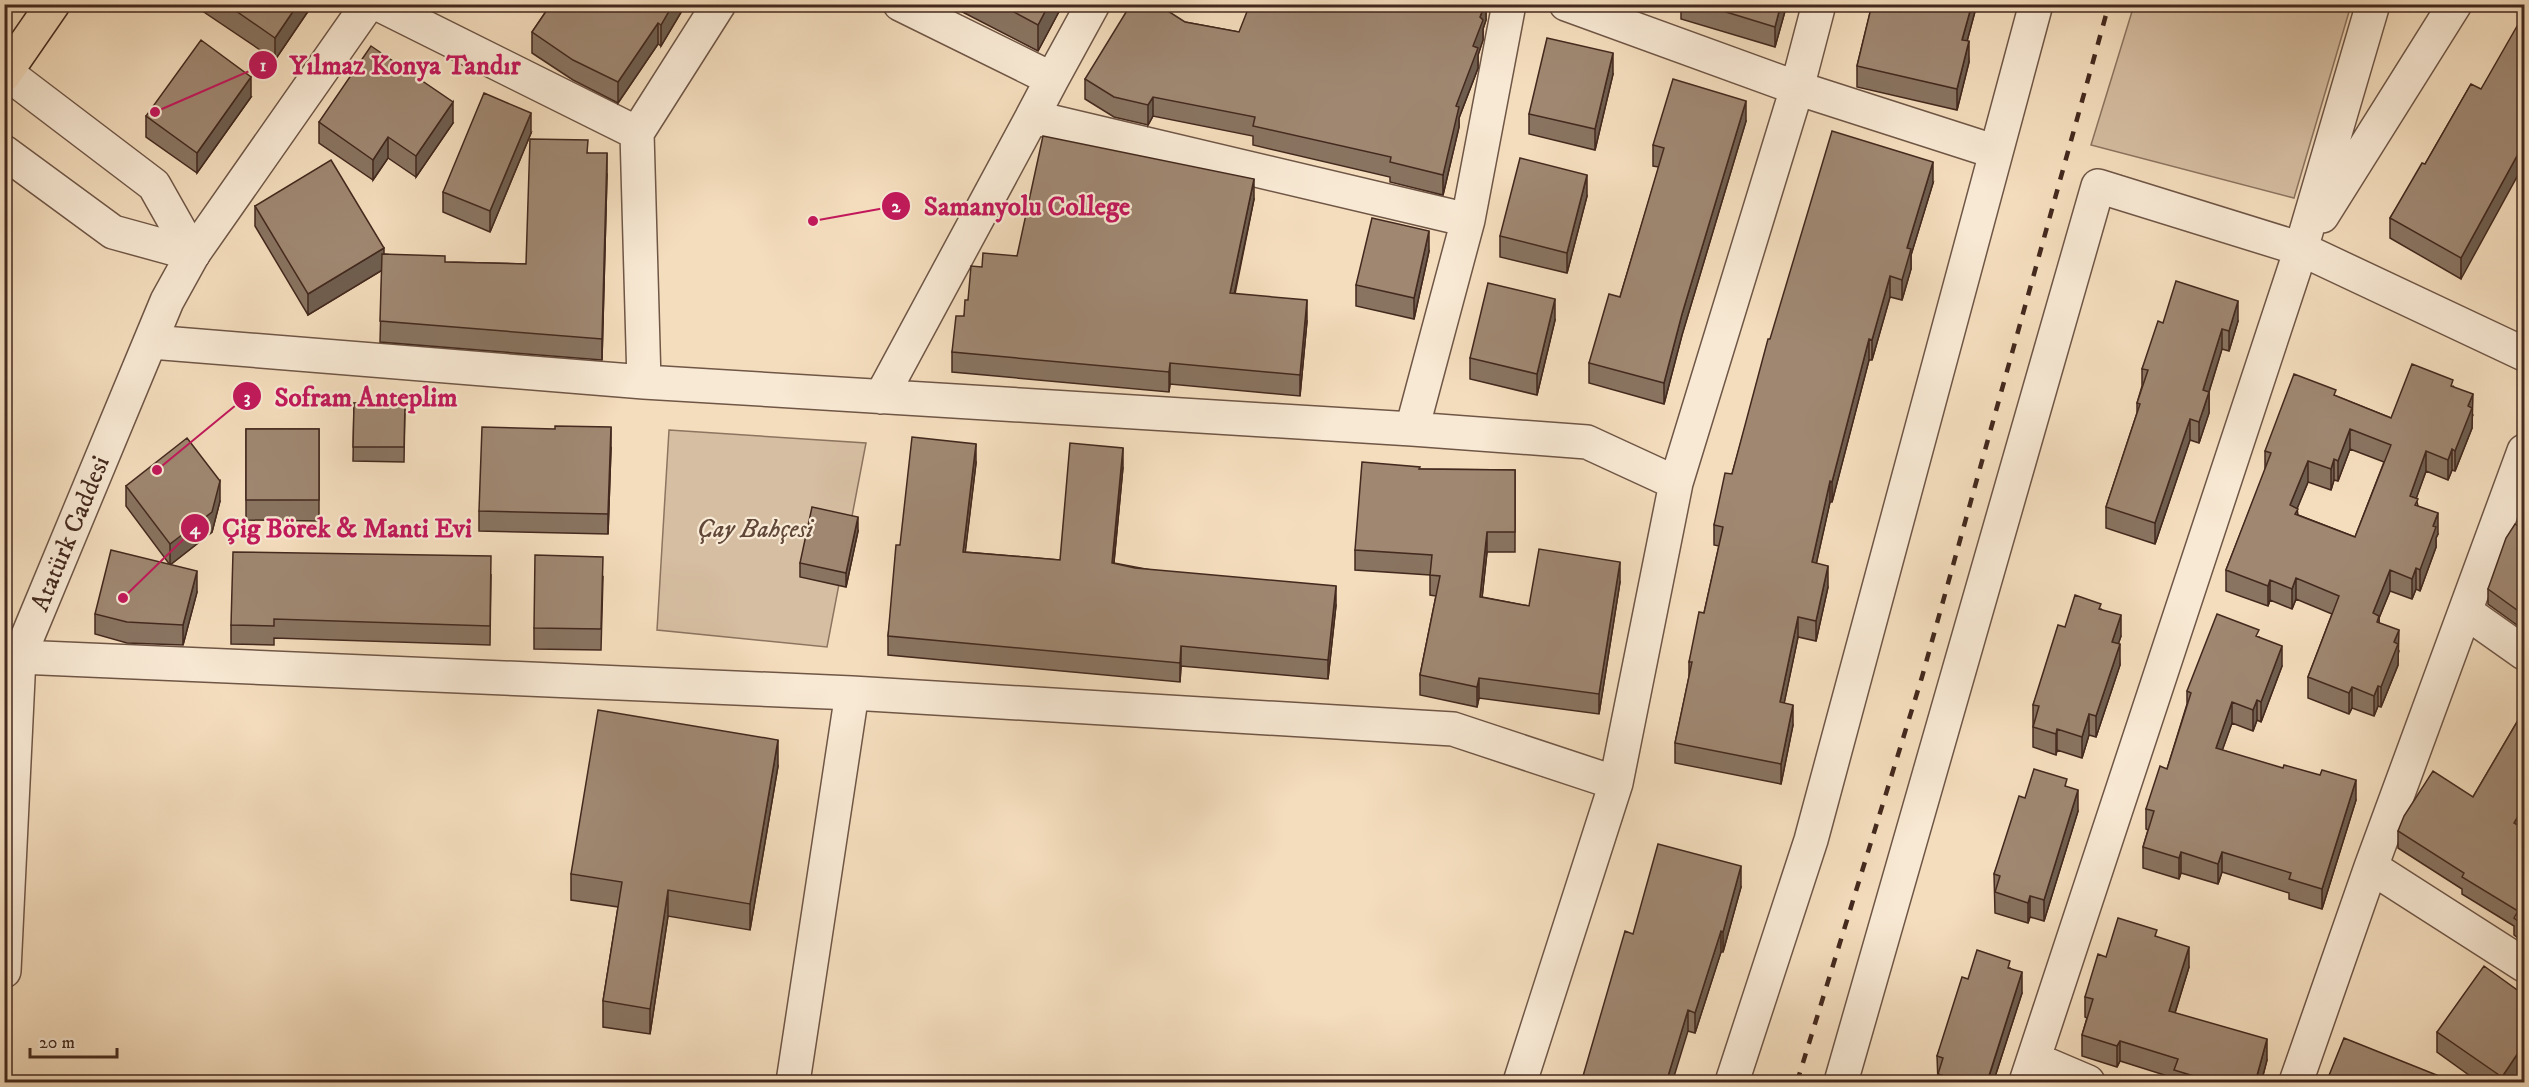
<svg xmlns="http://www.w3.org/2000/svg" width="2529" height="1087" viewBox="0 0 2529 1087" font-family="'IM FELL DW Pica',serif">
  <rect width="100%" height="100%" fill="#f4ddbd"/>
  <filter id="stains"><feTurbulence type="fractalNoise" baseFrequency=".00333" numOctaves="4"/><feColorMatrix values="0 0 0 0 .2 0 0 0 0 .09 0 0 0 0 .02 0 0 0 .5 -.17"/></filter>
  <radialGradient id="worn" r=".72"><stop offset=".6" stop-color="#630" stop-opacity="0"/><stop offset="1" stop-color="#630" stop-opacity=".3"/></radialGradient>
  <path fill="#d6bea2" stroke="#8c7460" stroke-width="1.5" d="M2134 5H2351L2294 198 2091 145Z
    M669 430 866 443 827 647 657 630Z"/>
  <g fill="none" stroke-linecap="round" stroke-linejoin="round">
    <defs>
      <path id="minor" d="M378 4 637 133
        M900 4 1052 79 1032 117 1468 220
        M1566 4 1797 88 1996 152
        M1052 79 1093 4
        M2322 216 2455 4
        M193 254 368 4
        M151 342 644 382 1412 429 1587 442 1676 483
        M644 382 637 133 719 4
        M881 397 1032 117
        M1412 429 1468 220 1509 4
        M2466 612 2524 653
        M4 661 19 657 852 693 1453 729 1616 783
        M2371 867 2524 965
        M2034 1059 2088 1082
        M793 1082 852 693
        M1520 1082 1616 783 1676 483 1797 88 1819 4
        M1732 1082 1811 840 2036 4
        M1841 1082 2098 186 2301 249 2524 354
        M2026 1082 2301 249 2373 4
        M2296 1082 2371 867 2524 451"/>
      <g id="tertiary">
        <path d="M4 71 154 185 193 254"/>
        <path d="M4 152 113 232 193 254"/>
        <path id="s1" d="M4 971 19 657 167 301 193 254"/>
      </g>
      <path id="trunk" d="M4 75 53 4"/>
    </defs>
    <use href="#minor" stroke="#6f5646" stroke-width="36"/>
    <use href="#tertiary" stroke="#6f5646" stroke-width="36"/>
    <use href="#trunk" stroke="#43291e" stroke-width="36"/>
    <use href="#minor" stroke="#f8e9d4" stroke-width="33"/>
    <use href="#tertiary" stroke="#f8e9d4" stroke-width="33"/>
    <use href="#trunk" stroke="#f4ddbd" stroke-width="33"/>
    <path stroke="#43291e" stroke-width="4.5" stroke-dasharray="10 10" stroke-linecap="butt" d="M1797 1082 1922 677 2109 4"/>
  </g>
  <path fill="#897461" stroke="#43291e" stroke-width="1.5" fill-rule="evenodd" d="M192 4H313L275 60Z
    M551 4H686L661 46 658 44 618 103 573 80 532 53V32Z
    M947 4H1063L1038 51Z
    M1486 4V20L1483 29V40L1478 55V68L1459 118V127L1443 195 1390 182V177L1253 145V136L1153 116 1148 125 1114 117 1085 99V79L1185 22 1239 32Z
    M1681 4H1787L1775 47 1681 19Z
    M1871 4H1977L1967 41 1969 62 1957 110 1857 87V66L1871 9Z
    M1613 74 1595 150 1529 134V114Z
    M2471 84 2461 279 2390 238V218L2425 164Z
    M251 97 197 173 146 137V116Z
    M1746 121 1682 335 1664 404 1589 383V363L1620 297 1659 167 1653 166V145Z
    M319 122 453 123 416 177 388 158 373 180 319 143Z
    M531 133 490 232 443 212V192Z
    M588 153 607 174 602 360 380 342 382 270 308 315 255 226V206L384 254 445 262 526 264Z
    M1933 183 1911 255V269L1902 300 1890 297 1872 360H1869L1832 502H1830L1816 564 1828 587 1816 641 1798 637 1784 703 1793 725 1781 784 1675 763V743L1689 677V662L1704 613 1719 546 1714 545V525L1732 474 1770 339Z
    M1587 196 1567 273 1500 257V236Z
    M1254 199 1235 294 1307 321 1300 396 1170 384 1169 392 952 372V352L964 316 968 300 982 267 1017 256Z
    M1429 251 1414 319 1356 306V285Z
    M1555 320 1537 395 1470 379V358Z
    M2238 321 2229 351 2222 349 2209 392V413L2199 443 2190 440 2155 544 2106 528V507L2137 413V403L2142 386V369L2163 323Z
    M2453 386 2473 415 2472 417V428L2455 471 2452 470 2448 480 2426 471 2416 498 2418 506 2438 534 2436 538V547L2420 591 2416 589 2412 599 2390 591 2379 618V623L2399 651 2398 654V665L2381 707 2378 706 2374 716 2352 708 2349 714 2308 698V677L2332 614 2296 599 2292 609 2270 600 2268 606 2226 591V570L2265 471V451L2336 396 2391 418ZM2350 449 2384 462 2355 537 2298 515 2297 508 2308 482 2331 490 2334 480 2338 481Z
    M354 403 405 404 404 462 353 461Z
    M246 429H319V521L246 520Z
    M611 448 608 534 479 531V511Z
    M976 463 965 552 1060 560 1123 467 1114 563 1336 605 1328 679 1181 666 1180 682 888 655V636L900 545Z
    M1420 469 1515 470V552H1487L1482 597 1529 606 1620 582 1599 714 1479 698 1477 707 1420 695V675L1436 596 1430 595V575L1355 570V550Z
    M126 486 220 501 212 532 170 565 126 506Z
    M2524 530V630L2488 604V589Z
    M858 531 846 587 800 577V563Z
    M491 575 490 645 274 638V645L231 644V625Z
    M603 577 601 650 534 649V628Z
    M197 592 183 645 127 643 95 634V614Z
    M2101 609 2121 636 2118 644 2120 665 2096 737 2089 735 2082 758 2057 750 2056 755 2033 747V705L2065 627Z
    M2259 637 2282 666 2261 722 2257 720 2253 731 2232 723 2222 750 2356 800 2322 909 2289 899V893L2222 872 2218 884 2181 873 2179 879 2143 868V847L2148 830 2146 829V809L2167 769 2187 704V691Z
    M2524 710V823L2521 829V833L2524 835V943L2514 935V926L2462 894V889L2398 848V831L2473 797Z
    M778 766 750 930 668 916 650 1034 603 1027V1001L618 907 571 900V874Z
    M2067 787 2078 811 2044 921 2030 917 2028 923 1995 913 1994 874 2025 798Z
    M1741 887 1723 952H1721L1695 1033 1688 1031 1633 934Z
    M2157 937 2189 967 2175 1013 2267 1060 2261 1083H2174V1078L2120 1061 2117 1067 2082 1056V1035L2087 1018 2085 1017V997L2106 957Z
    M2010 968 2022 993 1993 1083H1938L1937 1056 1968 979Z
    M2524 995V1065L2512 1083H2480L2437 1052V1032Z"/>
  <path fill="#6f5e4f" stroke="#43291e" stroke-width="1.5" d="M298 4H313L275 60V38Z
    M673 4H686L661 46V25Z
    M1049 4H1063L1038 51V25Z
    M1485 4H1486V20L1483 29V40L1478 55V68L1459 118V127L1443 195V175L1456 106 1480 17Z
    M1781 4H1787L1775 47V27Z
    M1972 4H1977L1962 60V40Z
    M658 23V44L618 103V82Z
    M1969 41V62L1957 110V89Z
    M1613 53V74L1595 150V129Z
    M251 77V97L197 173V153Z
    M1153 97V116L1148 125V105Z
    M1746 101V121L1682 335 1664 404V383L1682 314Z
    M453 102V123L416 177V156Z
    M531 113V133L490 232V211Z
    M388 137V158L373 180V160Z
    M2524 143V164L2461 279V258Z
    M607 153V174L602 360V339Z
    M1933 162V183L1911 255V269L1902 300V280L1907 248Z
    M1587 175V196L1567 273V253Z
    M1254 179V199L1230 314V293Z
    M1429 231V251L1414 319V298Z
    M384 248V269L308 315V294Z
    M1890 276V297L1872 360V340Z
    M1555 299V320L1537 395V374Z
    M1307 300V321L1300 396V375Z
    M2238 301V321L2229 351V331Z
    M2222 329V349L2203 411V390Z
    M1869 339V360L1832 502V482Z
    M1170 363V384L1169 392V372Z
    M2209 392V413L2199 443V422Z
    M2473 394 2472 428 2455 471V451L2468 406Z
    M2190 419V440L2155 544V523Z
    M611 427V448L608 534V514Z
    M2350 429V449L2338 481V461Z
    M976 444V463L963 571V552Z
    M1123 448V467L1112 582V563Z
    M2452 449V470L2448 480V460Z
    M2426 451V471L2410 516V496Z
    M2334 459V480L2331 490V469Z
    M2308 461V482L2290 526V505Z
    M220 481V501L212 532 170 565V544Z
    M1830 481V502L1812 583V562Z
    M2438 513V534L2436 538V547L2420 591V570L2433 526Z
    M858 517V531L846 587V573Z
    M1487 532V552L1480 617V597Z
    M1620 562V582L1599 714V694Z
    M1828 566V587L1816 641V621Z
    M2416 568V589L2412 599V579Z
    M2390 570V591L2379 618V636L2373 613Z
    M197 571V592L183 645V625Z
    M2296 578V599L2292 609V589Z
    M2270 580V600L2268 606V586Z
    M1336 586V605L1328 679V660Z
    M2121 615V636L2112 663V642Z
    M1798 617V637L1780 723V702Z
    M2399 630 2398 665 2381 707V687L2394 642Z
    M2120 644V665L2096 737V716Z
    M1181 646V666L1180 682V663Z
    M2282 646V666L2261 722V702Z
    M1479 678V698L1477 707V687Z
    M2378 686V706L2374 716V696Z
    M2352 687V708L2349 714V693Z
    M2257 700V720L2253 731V710Z
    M2232 702V723L2216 768V748Z
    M1793 705V725L1781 784V764Z
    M2089 714V735L2082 758V737Z
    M2057 729V750L2056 755V734Z
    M778 740V766L750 930V904Z
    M2356 780V800L2322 909V889Z
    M2078 790V811L2044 921V900Z
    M2524 806V823L2521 829V844L2514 823Z
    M2181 852V873L2179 879V858Z
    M2222 852V872L2218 884V864Z
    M1741 866V887L1723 952V932Z
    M668 890V916L650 1034V1009Z
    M2030 896V917L2028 923V903Z
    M1721 931V952L1695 1033V1013Z
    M2189 947V967L2169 1032V1011Z
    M2022 972V993L1993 1083H1987Z
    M1688 1010V1031L1672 1083H1666Z
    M2267 1039V1060L2261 1083H2255Z
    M2120 1041V1061L2117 1067V1046Z
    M2524 1044V1065L2512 1083H2502V1077Z"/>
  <path fill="#9f8771" stroke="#43291e" stroke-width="1.5" fill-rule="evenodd" d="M226 4H298L275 38Z
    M551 4H673L661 25 658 23 618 82 573 60 532 32Z
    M999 4H1049L1038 25Z
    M1131 4H1157L1185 22 1239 32 1250 4H1485L1480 17 1483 20 1473 46 1478 48 1456 106 1459 107 1443 175 1390 162 1391 157 1253 126 1255 117 1153 97 1148 105 1114 97 1085 79Z
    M1700 4H1781L1775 27Z
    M1872 4H1972L1962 40 1969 41 1957 89 1857 66Z
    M2524 14V143L2461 258 2390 218 2422 163 2425 164 2471 84 2481 89Z
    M1547 38 1613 53 1595 129 1529 114Z
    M201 40 251 77 197 153 146 116Z
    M371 46 453 102 416 156 388 137 373 160 319 122Z
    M1673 79 1746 101 1682 314 1664 383 1589 363 1609 294 1620 297 1664 148 1653 145Z
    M484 93 531 113 490 211 443 192Z
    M1832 131 1933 162 1907 248 1911 249 1902 280 1890 276 1872 340 1869 339 1832 482 1830 481 1812 562 1828 566 1816 621 1798 617 1780 702 1793 705 1781 764 1675 743 1692 662H1689L1699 612 1704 613 1723 527 1714 525 1725 473 1732 474 1768 339H1770Z
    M1043 136 1254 179 1230 293 1307 300 1300 375 1170 363 1169 372 952 352 956 316H964L965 300H968L971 266 982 267 983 253 1017 256Z
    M530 139 588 140 587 153H607L602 339 380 321 382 254 445 256V262L526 264Z
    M1520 158 1587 175 1567 253 1500 236Z
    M331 160 384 248 308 294 255 206Z
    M1372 218 1429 231 1414 298 1356 285Z
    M2176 281 2238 301 2229 331 2222 329 2203 390 2209 392 2199 422 2190 419 2155 523 2106 507 2140 404 2137 403 2148 370 2142 369 2158 321 2163 323Z
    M1488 283 1555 299 1537 374 1470 358Z
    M2412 364 2453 380 2451 386 2473 394 2468 406 2472 408 2455 451 2452 449 2448 460 2426 451 2410 496 2418 499 2415 505 2438 513 2433 526 2436 527 2420 570 2416 568 2412 579 2390 570 2373 613 2379 616 2377 622 2399 630 2394 642 2398 644 2381 687 2378 686 2374 696 2352 687 2349 693 2308 677 2339 596 2296 578 2292 589 2270 580 2268 586 2226 570 2271 453 2265 451 2294 374 2336 390 2334 395 2391 418ZM2350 429 2391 445 2355 537 2295 514 2298 509 2290 505 2308 461 2331 469 2334 459 2338 461Z
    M354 403 405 404 404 447H353Z
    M555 426 611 427 608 514 479 511 482 427 555 429Z
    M246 429H319V500H246Z
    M912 437 976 444 963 552 1060 560 1070 443 1123 448 1112 563 1135 568 1336 586 1328 660 1181 646 1180 663 888 636 896 545H900Z
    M187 438 220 481 212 512 170 544 126 486Z
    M1362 462 1420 467 1419 469 1515 470V532H1487L1480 597 1529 606 1539 549 1620 562 1599 694 1479 678 1477 687 1420 675 1440 576 1430 575 1432 555 1355 550Z
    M812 507 858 517 846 573 800 563Z
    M2515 524 2524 530V615L2488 589 2506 538Z
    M111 550 197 571 183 625 127 622 95 614Z
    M233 552 491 556 490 626 274 619V626L231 625Z
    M535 555 603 557 601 629 534 628Z
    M2075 595 2101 604 2099 609 2121 615 2112 642 2120 644 2096 716 2089 714 2082 737 2057 729 2056 734 2033 727 2039 706 2033 705 2058 625 2065 627Z
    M2217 614 2259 630 2256 636 2282 646 2261 702 2257 700 2253 710 2232 702 2216 748 2283 768 2284 765 2320 775 2322 770 2356 780 2322 889 2289 879 2291 873 2222 852 2218 864 2181 852 2179 858 2143 847 2154 811 2146 809 2160 766 2167 769 2191 693 2187 691Z
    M598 710 778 740 750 904 668 890 650 1009 603 1001 622 882 571 874Z
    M2524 710V806L2514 823 2521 827 2518 832 2524 835V926L2514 918 2518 911 2462 877 2464 873 2398 831 2404 816 2433 771 2473 797Z
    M2034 769 2067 779 2065 786 2078 790 2044 900 2030 896 2028 903 1995 892 2000 876 1994 874 2019 796 2025 798Z
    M1658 844 1741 866 1723 932 1721 931 1695 1013 1688 1010 1666 1083H1581L1625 931 1633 934Z
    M2118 918 2157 930 2155 936 2189 947 2169 1011 2267 1039 2255 1083H2217L2174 1070 2178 1059 2120 1041 2117 1046 2082 1035 2093 999 2085 997 2098 954 2106 957Z
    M1977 950 2010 961 2008 968 2022 972 1987 1082 1974 1078 1972 1083H1966L1938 1074 1943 1058 1937 1056 1962 977 1968 979Z
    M2484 966 2524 995V1044L2502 1077 2437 1032Z
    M2344 1038 2439 1076 2436 1083H2326Z"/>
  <g text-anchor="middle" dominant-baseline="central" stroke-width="4.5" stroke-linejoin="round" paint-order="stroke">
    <g font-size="26" font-style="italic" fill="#604738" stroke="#f8e9d4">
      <text x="755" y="529">Çay Bahçesi</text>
    </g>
    <g font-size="26" fill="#43291e" stroke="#f8e9d4">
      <text stroke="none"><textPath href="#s1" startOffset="448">Atatürk Caddesi</textPath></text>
    </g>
  </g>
  <path fill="none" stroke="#c2185b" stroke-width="2" d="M155 112L263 65M813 221L896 206M157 470L247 396M123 598L195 528"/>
  <g fill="#c2185b" stroke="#f8e9d4" stroke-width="2">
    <circle cx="155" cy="112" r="6"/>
    <circle cx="813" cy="221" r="6"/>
    <circle cx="157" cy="470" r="6"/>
    <circle cx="123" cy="598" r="6"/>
    <circle cx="263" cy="65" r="15"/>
    <circle cx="896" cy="206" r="15"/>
    <circle cx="247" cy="396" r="15"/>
    <circle cx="195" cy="528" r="15"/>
  </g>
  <g font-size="18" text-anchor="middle" font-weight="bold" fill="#fff">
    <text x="263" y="71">1</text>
    <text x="896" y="212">2</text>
    <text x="247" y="403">3</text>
    <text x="195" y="534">4</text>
  </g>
  <g font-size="27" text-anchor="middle" font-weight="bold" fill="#c2185b" stroke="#f8e9d4" stroke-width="4.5" stroke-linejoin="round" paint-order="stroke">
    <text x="405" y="74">Yılmaz Konya Tandır</text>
    <text x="1027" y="215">Samanyolu College</text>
    <text x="366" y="406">Sofram Anteplim</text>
    <text x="347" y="537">Çig Börek &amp; Manti Evi</text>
  </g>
  <rect width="2529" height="1087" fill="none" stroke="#f4ddbd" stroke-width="24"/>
  <rect x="6" y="6" width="2517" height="1075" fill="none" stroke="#43291e" stroke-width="3"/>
  <rect x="12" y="12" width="2505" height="1063" fill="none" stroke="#43291e" stroke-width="1.5"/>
  <path d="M30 1048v9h87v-9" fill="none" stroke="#43291e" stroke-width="3"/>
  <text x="39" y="1048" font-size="18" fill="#43291e" stroke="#f8e9d4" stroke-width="4.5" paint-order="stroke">20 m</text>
  <rect width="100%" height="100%" filter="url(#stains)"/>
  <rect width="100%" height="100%" fill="url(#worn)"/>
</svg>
